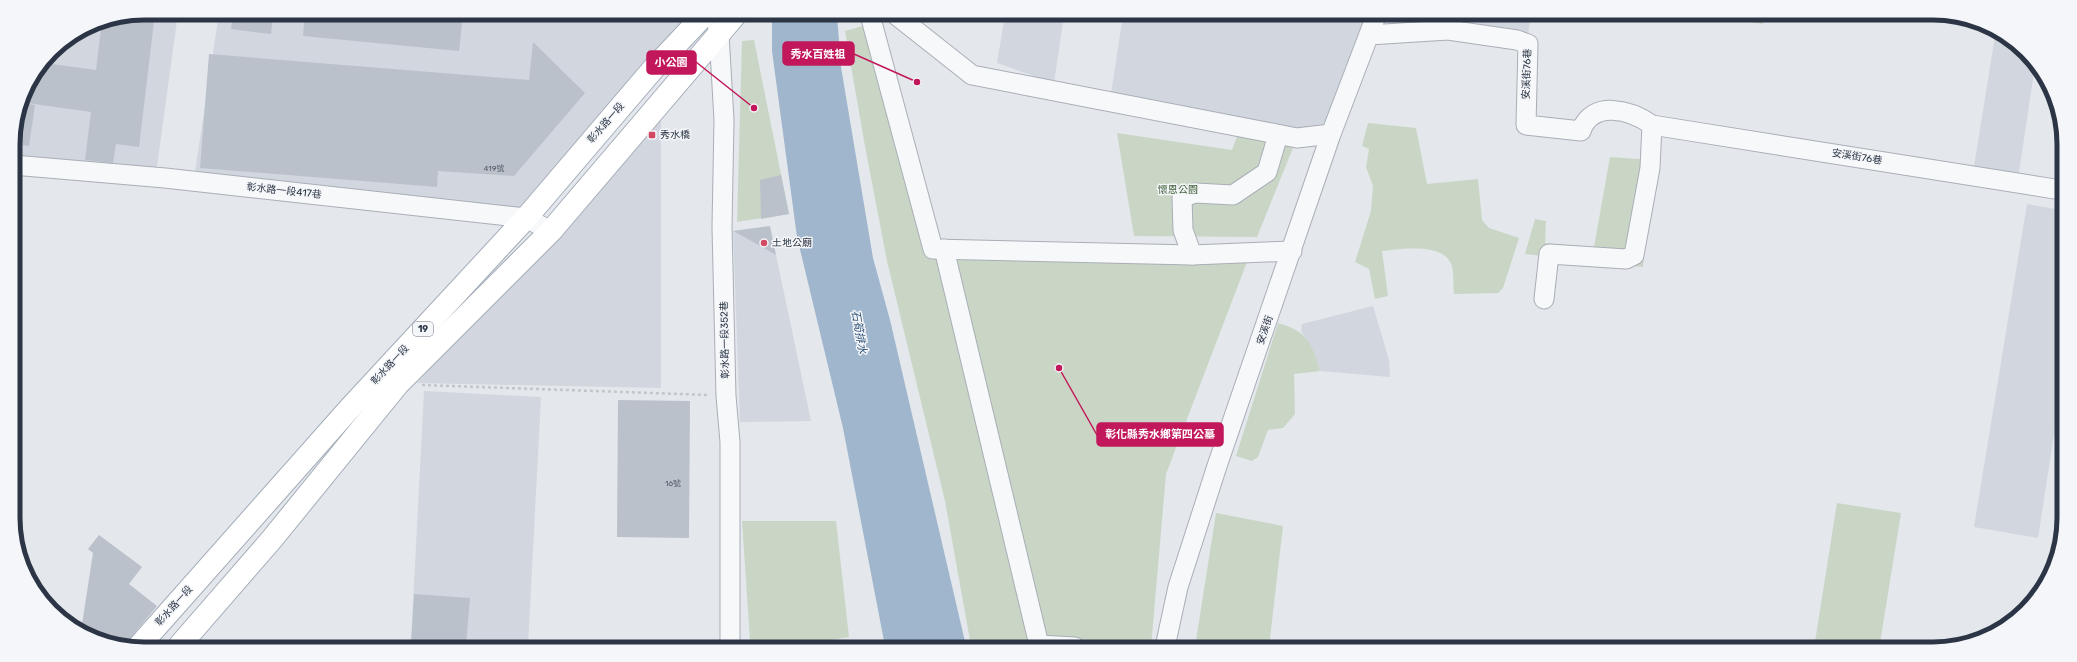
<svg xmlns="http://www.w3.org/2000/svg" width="2077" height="662" font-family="Rubik,'Noto Sans TC',sans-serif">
<rect width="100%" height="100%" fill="#e4e7ec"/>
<g fill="#d2d6de">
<polygon points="144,13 178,13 155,181 13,168 13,136 23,96 52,51 94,23"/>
<polygon points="219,13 689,14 520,216 193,185"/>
<polygon points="1005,15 1064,15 1054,83 997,63"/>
<polygon points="1123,15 1375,16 1334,138 1110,100"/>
<polygon points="1479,16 1531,16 1526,47 1476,41"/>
<polygon points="1996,30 2031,58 2035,65 2017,186 1972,179"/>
<polygon points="661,110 661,388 417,383"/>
<polygon points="2027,204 2061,210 2060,396 2038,538 1974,527"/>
<polygon points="733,231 776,255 811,421 740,422"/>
<polygon points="1373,306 1389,360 1390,377 1320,371 1314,353 1301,331 1302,324"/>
<polygon points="424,391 541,397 528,645 411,643"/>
</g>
<g fill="#cad6c5">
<polygon points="1728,17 1764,17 1763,24 1728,19"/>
<polygon points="863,26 928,255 1247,262 1166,474 1151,647 971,646 945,501 887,261 864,141 845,31"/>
<polygon points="754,40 789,214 737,222 742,41"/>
<path d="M1368 123 1416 128 1427 184 1478 179 1482 220 1489 228 1519 238 1503 288 1498 293 1454 294C1453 286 1454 275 1452 266 1445 242 1400 249 1382 251L1388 296 1375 299 1369 269 1355 262 1371 211 1373 186 1366 167 1369 149 1362 146Z"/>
<polygon points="1239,131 1295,143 1257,237 1134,236 1117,133 1232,150"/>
<polygon points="1610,157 1653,160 1643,267 1525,254 1535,219 1546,221 1545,243 1594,247"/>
<path d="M1278 323C1307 331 1312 343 1320 371L1294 374 1295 414 1283 428 1268 430 1258 457 1252 461 1236 456Z"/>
<polygon points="1837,503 1901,513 1879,649 1814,648"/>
<polygon points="1216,513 1283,526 1269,647 1195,647"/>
<polygon points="742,521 836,521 849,637 819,642 750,640"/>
</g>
<polygon fill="#9fb6cc" points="772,15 837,15 841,67 873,258 890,320 966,646 885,646 843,428 797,237 772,51"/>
<g fill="#bbc1ca">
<polygon points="144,13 155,13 139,147 116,144 113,163 85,160 91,112 27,103 30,83 44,63 96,70 102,21"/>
<polygon points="233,13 273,13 271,34 231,29"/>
<polygon points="305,13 463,14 459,51 303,36"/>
<polygon points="533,42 585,93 514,176 438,171 437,187 200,168 209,54 529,80"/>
<polygon points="21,103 35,105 29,146 13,144 13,136"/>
<polygon points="781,175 789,214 761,219 760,180"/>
<polygon points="770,226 776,255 733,231"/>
<polygon points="618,400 690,401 689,538 617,537"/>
<polygon points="99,535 142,567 129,584 157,606 131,637 128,644 110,644 81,631 93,553 88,549"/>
<polygon points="414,594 470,598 466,645 411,643"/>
</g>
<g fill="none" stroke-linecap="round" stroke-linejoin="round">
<g stroke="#a9aeb7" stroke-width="21">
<g id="minor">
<polyline points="715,14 719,34 724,120 722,227 726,396 730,442 730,646"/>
<polyline points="870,15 933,249 1192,255 1292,251"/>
<polyline points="896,15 972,75 1297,138 1331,134"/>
<path d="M1369 35 1448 30 1517 40 1528 44 1526 125 1581 131C1592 99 1631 110 1652 125L2061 190"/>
<polyline points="13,165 165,178 526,218 551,231"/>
<polyline points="944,249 1039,645 1075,647"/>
<polyline points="1192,255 1183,230 1182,198 1195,193 1233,195 1267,172 1278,135"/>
<polyline points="1544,299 1549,254 1626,259 1634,255 1650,168 1652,125"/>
<polyline points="1165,647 1178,587 1217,466 1331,134 1376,16"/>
</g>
</g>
<g stroke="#a3acb8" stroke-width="24">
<g id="major">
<polyline points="140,645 350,408 526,218 654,68 705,14"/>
<polyline points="180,645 272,539 398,384 551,231 736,14"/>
</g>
</g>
<polyline stroke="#c2c5cb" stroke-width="2.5" stroke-dasharray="3 3" stroke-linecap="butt" points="422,385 709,395"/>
<use href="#minor" stroke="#f7f8fa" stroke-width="19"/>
<use href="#major" stroke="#fff" stroke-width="22"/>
</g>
<g fill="#d14962" stroke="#f4f6f9" stroke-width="1.5">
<rect x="648" y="131" width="8" height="8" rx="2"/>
<circle cx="764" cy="243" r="4"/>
</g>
<g text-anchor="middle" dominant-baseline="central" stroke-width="3" stroke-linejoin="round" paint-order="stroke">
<g font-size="8" fill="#4f5866">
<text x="494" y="168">419號</text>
<text x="673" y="483">16號</text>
</g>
<rect fill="#f4f6f9" stroke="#676f7b" stroke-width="1" x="413" y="322" width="20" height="14" rx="3"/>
<g font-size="9" font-weight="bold" fill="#2b3545">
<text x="423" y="329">19</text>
</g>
<g font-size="10" fill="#2b3545" stroke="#f4f6f9">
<text transform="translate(1527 74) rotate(-88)">安溪街76巷</text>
<text transform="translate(606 123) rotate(-49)">彰水路一段</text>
<text transform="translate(1857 157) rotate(9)">安溪街76巷</text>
<text transform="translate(284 191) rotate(6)">彰水路一段417巷</text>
<text transform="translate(1265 330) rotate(-71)">安溪街</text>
<text transform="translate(725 340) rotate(-91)">彰水路一段352巷</text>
<text transform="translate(390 365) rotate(-47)">彰水路一段</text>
<text transform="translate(174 606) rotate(-48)">彰水路一段</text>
</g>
<g font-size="10" fill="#2b3545" stroke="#f4f6f9" text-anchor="start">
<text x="660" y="135">秀水橋</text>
<text x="772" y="243">土地公廟</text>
</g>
<g font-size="10" fill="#416138" stroke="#f4f6f9">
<text x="1178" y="190">懷恩公園</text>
</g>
<g font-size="11" font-style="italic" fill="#34567a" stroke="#f4f6f9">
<text transform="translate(859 332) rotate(80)">石筍排水</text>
</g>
</g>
<path d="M0 0H2077V662H0ZM144 20H1933A124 124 0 0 1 2057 144V518A124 124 0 0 1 1933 642H144A124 124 0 0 1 20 518V144A124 124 0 0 1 144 20Z" fill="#f4f6f9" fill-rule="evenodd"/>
<path fill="none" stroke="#2b3545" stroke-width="5" d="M144 20H1933A124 124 0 0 1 2057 144V518A124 124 0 0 1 1933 642H144A124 124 0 0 1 20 518V144A124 124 0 0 1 144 20Z"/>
<path fill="none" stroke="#c2185b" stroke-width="1.5" d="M917 82L854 54M754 108L696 62M1059 368L1097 435"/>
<g fill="#c2185b" stroke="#f4f6f9" stroke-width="1.5">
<circle cx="917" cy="82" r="4"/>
<circle cx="754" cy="108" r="4"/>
<circle cx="1059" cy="368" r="4"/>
</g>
<g fill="#c2185b" stroke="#c2185b" stroke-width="1.5">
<rect x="783" y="42" width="71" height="23" rx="4"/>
<rect x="647" y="51" width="49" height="23" rx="4"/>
<rect x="1097" y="423" width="126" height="23" rx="4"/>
</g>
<g font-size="11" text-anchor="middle" font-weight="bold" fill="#fff">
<text x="818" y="58">秀水百姓祖</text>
<text x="671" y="66">小公園</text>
<text x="1160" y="438">彰化縣秀水鄉第四公墓</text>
</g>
</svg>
